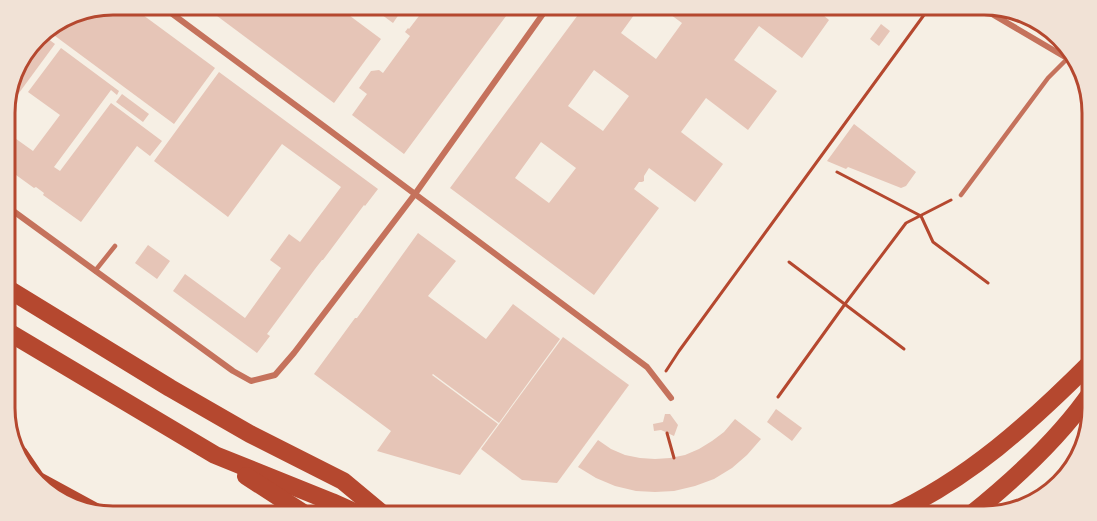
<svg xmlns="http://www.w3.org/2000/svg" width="1097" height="521" font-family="'DM Sans',sans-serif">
<rect width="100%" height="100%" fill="#f6efe4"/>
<g fill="#e6c5b7" fill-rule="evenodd">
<polygon points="113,4 128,4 215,68 174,124 47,30"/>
<polygon points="201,4 334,4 381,39 334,103"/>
<polygon points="367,4 406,4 393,23"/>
<polygon points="421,4 499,4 509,12 404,154 352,115 367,94 359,88 371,71 379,70 383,73 410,36 405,32 408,28 409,29 422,12"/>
<path d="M586 4H642L621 33 656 59 682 23 656 4H810L829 20 802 58 759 26 734 60 777 91 748 130 706 98 681 132 723 164 695 202 649 168 644 176V181L642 182H639L634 189 659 208 594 295 450 188ZM594 70 629 96 603 131 568 106ZM541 142 576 168 549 203 515 178Z"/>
<polygon points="881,24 890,31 879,46 870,39"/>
<polygon points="40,33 55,44 5,112 5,106 16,65"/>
<polygon points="61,48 119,91 117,95 111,90 54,167 60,171 111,103 162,141 150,156 137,146 81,222 43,195 44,193 36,187 34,188 5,167 5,131 33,151 60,115 28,92"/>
<polygon points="219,72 378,189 365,206 364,205 323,260 322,260 315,269 267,334 270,336 257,353 173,291 185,274 245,318 281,268 270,260 289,234 300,242 341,187 282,144 228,217 154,161"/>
<polygon points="122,94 149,114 143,122 116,102"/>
<polygon points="854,124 916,172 906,186 901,188 848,167 846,169 827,161"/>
<polygon points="418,233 456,261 428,296 486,339 513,304 560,339 499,423 433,374 432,375 498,424 460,475 377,451 391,431 314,374 355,318 357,318"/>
<polygon points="148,245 170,261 157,279 135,263"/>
<polygon points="563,337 629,385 557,483 522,480 481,449"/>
<polygon points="776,409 802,428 792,441 767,422"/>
<polygon points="665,414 670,414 678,425 674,436 661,430 654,431 653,424 663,422"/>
<polygon points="735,419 761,439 747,455 732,468 714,479 695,486 674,491 655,492 636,491 615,486 596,478 578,467 598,440 611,449 625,455 640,458 655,459 670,458 685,455 699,449 712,441 724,432"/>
</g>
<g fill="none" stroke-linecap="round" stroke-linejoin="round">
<g stroke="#b5482f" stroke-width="3">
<polyline points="837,172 921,216 933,242 988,283"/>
<polyline points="789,262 904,349"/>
<polyline points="666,371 679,351 932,4"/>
<polyline points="778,397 845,304 906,223 951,200"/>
<polyline points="667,433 674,458"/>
</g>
<g stroke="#c5725c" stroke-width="4.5">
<polyline points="961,195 1048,78 1068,58"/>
<polyline points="95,271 115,246"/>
</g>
<g stroke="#c5725c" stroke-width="6">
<polyline points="159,4 325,127 647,367 671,398"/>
<polyline points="975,4 1077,64"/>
<polyline points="5,205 233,371 251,381 275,375 294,353 415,194 550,4"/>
</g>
<g stroke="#b5482f" stroke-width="18">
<polyline points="5,287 170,388 250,434 343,481 385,516"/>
<polyline points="5,330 215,455 332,502 363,516"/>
<polyline points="19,454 38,482"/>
<polyline points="29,476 97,513"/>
<polyline points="246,476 308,516"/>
<path d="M888 516C968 480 1031 422 1092 361"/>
<path d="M969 516C1014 480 1059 439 1092 391"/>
</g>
</g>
<path d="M0 0H1097V521H0ZM113 15H984A98 98 0 0 1 1082 113V408A98 98 0 0 1 984 506H113A98 98 0 0 1 15 408V113A98 98 0 0 1 113 15Z" fill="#f1e2d6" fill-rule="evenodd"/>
<path fill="none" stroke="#b5482f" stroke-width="3" d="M113 15H984A98 98 0 0 1 1082 113V408A98 98 0 0 1 984 506H113A98 98 0 0 1 15 408V113A98 98 0 0 1 113 15Z"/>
</svg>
